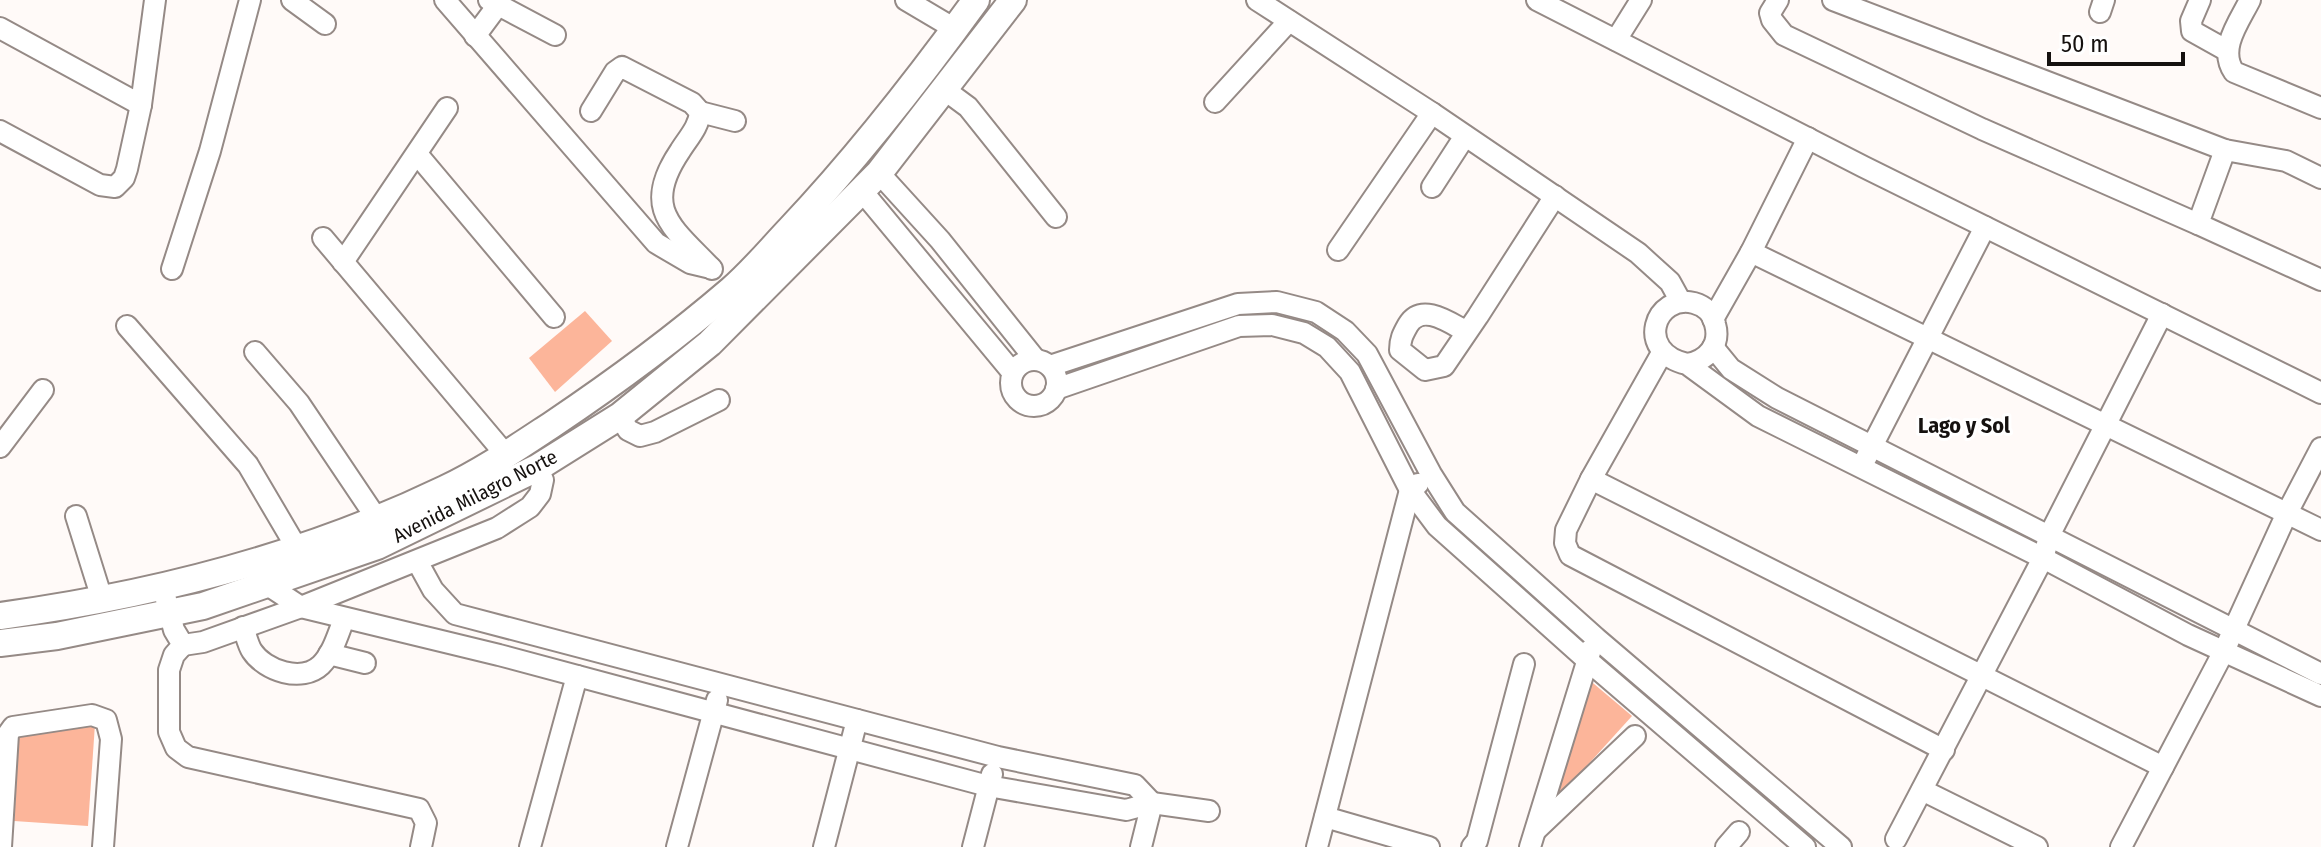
<svg xmlns="http://www.w3.org/2000/svg" width="2321" height="847" font-family="'Fira Sans Condensed',sans-serif">
<rect width="100%" height="100%" fill="#fffaf8"/>
<g fill="#fcb59a">
<polygon points="585,311 612,341 555,392 529,358"/>
<polygon points="1587,678 1632,716 1555,801"/>
<polygon points="95,724 88,826 14,821 19,735"/>
</g>
<g fill="none" stroke-linecap="round" stroke-linejoin="round">
<g stroke="#958a86" stroke-width="24">
<g id="minor">
<polyline points="292,0 325,24"/>
<polyline points="445,0 656,243 690,263 711,268"/>
<polyline points="489,0 555,35"/>
<polyline points="906,0 955,29"/>
<polyline points="1257,0 1432,113 1638,253 1670,282 1681,302"/>
<polyline points="1537,0 1864,167 2321,393"/>
<polyline points="1778,0 1770,13 1772,20 1784,35 1982,129 2198,224"/>
<polyline points="1833,0 2225,150 2286,161 2321,178"/>
<polyline points="2200,0 2191,21 2192,31 2226,50"/>
<path d="M2250 0C2239 22 2218 49 2234 72L2321 108"/>
<polyline points="2100,12 2104,0"/>
<polyline points="0,28 141,105"/>
<polyline points="475,36 498,5"/>
<polyline points="1616,40 1641,0"/>
<polyline points="945,90 968,107 1056,217"/>
<polyline points="1215,102 1289,21"/>
<path d="M591 111 615 72 622 67 692 103 700 112C699 127 688 138 680 151 641 209 672 227 712 269"/>
<polyline points="700,112 735,121"/>
<polyline points="0,131 100,185 115,187 124,178 127,169 141,105 155,0"/>
<polyline points="2225,150 2198,224 2321,280"/>
<polyline points="417,154 554,317"/>
<polyline points="879,173 940,240 1035,359"/>
<polyline points="1432,187 1465,136"/>
<polyline points="862,191 1013,373"/>
<polyline points="323,238 506,455"/>
<polyline points="1338,250 1432,113"/>
<polyline points="1751,252 2321,530"/>
<polyline points="343,262 447,108"/>
<polyline points="172,269 210,151 250,0"/>
<polyline points="1713,319 1751,252 1808,138"/>
<polyline points="127,326 248,465 298,550"/>
<path d="M1467 332C1450 323 1422 302 1408 325 1403 334 1400 339 1400 350L1425 370 1444 366 1478 316 1555 196"/>
<polyline points="1713,347 1731,369 1777,398 2321,674"/>
<polyline points="255,352 299,403 377,519"/>
<polyline points="1662,353 1591,479 1566,530 1565,543 1570,555 1944,750"/>
<circle cx="1034" cy="383" r="23"/>
<path d="M1687 364C1707 361 1721 345 1715 324 1713 314 1705 306 1694 303 1655 293 1634 352 1687 364L1758 416 2043 558 2188 635 2321 696"/>
<polyline points="1050,366 1238,304 1277,302 1316,312 1345,331 1367,354 1431,474 1455,512 1596,638 1841,847"/>
<polyline points="1056,389 1239,326 1272,325 1304,333 1327,347 1350,372 1410,490 1437,526 1586,659 1805,847"/>
<polyline points="620,416 628,430 640,436 655,432 719,400"/>
<polyline points="0,447 43,390"/>
<polyline points="1866,458 1985,227"/>
<polyline points="1591,479 2163,767"/>
<polyline points="76,516 102,599"/>
<polyline points="417,561 433,590 455,614 998,757 1135,785 1152,803"/>
<polyline points="266,584 301,607 499,655 988,786 1126,810 1152,803 1209,811"/>
<polyline points="163,588 174,630 183,645 174,655 169,670 169,732 176,748 188,757 419,809 426,823 421,847"/>
<path d="M243 627C246 635 248 645 252 651 265 671 302 683 321 665 333 653 338 634 344 619"/>
<polyline points="183,645 203,642 301,607 497,528 530,507 540,494 543,480 537,468"/>
<polyline points="329,654 365,663"/>
<polyline points="1922,790 2037,847"/>
<polyline points="1325,817 1429,847"/>
<polyline points="1537,829 1635,736"/>
<polyline points="1896,839 2043,558 2050,534 2162,314"/>
<polyline points="1,847 8,734 13,727 92,715 106,720 111,739 103,847"/>
<polyline points="530,847 577,676"/>
<polyline points="677,847 717,700"/>
<polyline points="824,847 857,720"/>
<polyline points="973,847 992,774"/>
<polyline points="1141,847 1152,803"/>
<polyline points="1317,847 1410,490 1418,484"/>
<polyline points="1472,847 1477,841 1524,664"/>
<polyline points="1530,847 1591,649"/>
<polyline points="1726,847 1739,832"/>
<polyline points="2121,847 2224,651 2287,513 2321,448"/>
</g>
</g>
<g stroke="#958a86" stroke-width="30">
<g id="major">
<path d="M0 616C154 595 304 557 445 489 483 471 518 447 553 424 614 383 675 338 731 290 752 272 771 249 790 229 858 157 918 80 976 0"/>
<polyline points="0,643 57,636 203,606 377,546 537,468 620,416 710,343 879,173 1013,0"/>
</g>
</g>
<use href="#minor" stroke="#fff" stroke-width="20"/>
<use href="#major" stroke="#fff" stroke-width="26"/>
</g>
<g text-anchor="middle" dominant-baseline="central" stroke-width="6" stroke-linejoin="round" paint-order="stroke">
<g font-size="20" fill="#15110f" stroke="#fff">
<text transform="translate(475 496) rotate(-27)">Avenida Milagro Norte</text>
</g>
<g font-size="22" font-weight="bold" fill="#15110f" stroke="#fff">
<text x="1964" y="425">Lago y Sol</text>
</g>
</g>
<path d="M2049 52v12h134v-12" fill="none" stroke="#15110f" stroke-width="4"/>
<text x="2061" y="52" font-size="24" fill="#15110f" stroke="#ffffff" stroke-width="6" paint-order="stroke">50 m</text>
</svg>
